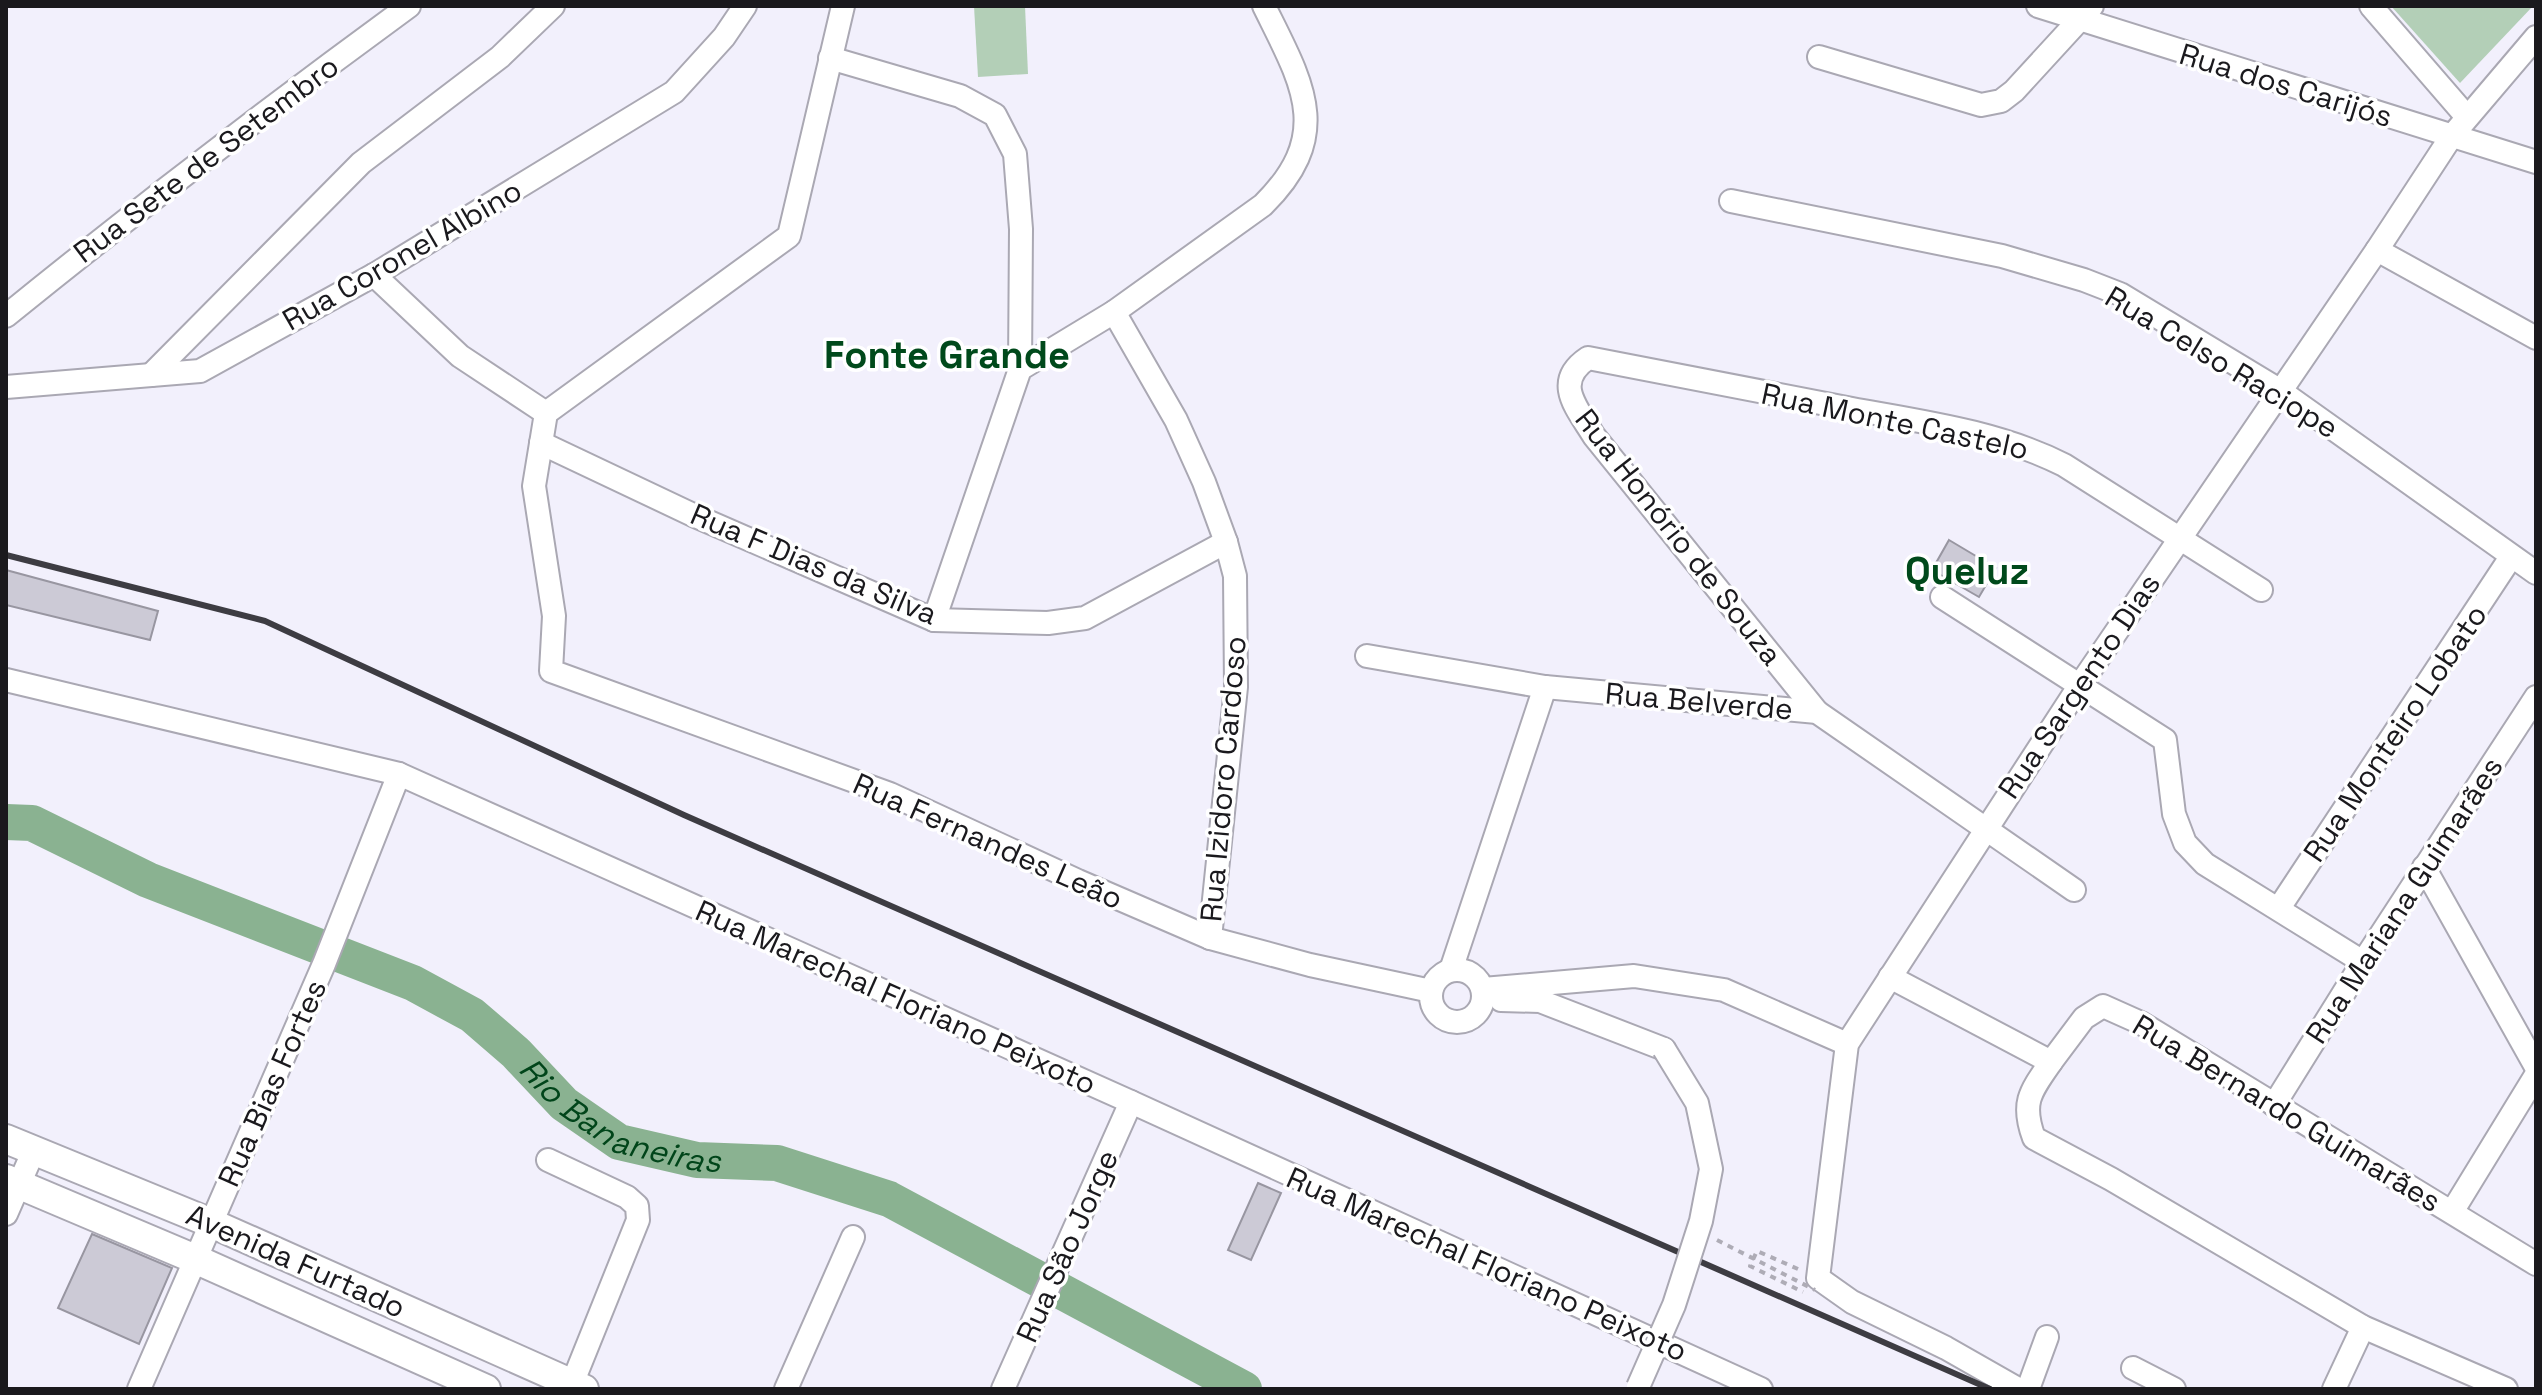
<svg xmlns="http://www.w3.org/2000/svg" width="2542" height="1395" font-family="'Space Grotesk',sans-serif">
<rect width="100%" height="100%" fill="#f2f0fc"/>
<g fill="#b3cfb7">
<polygon points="974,6 1025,6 1028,74 978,77"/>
<polygon points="2391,6 2533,6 2460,83"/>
</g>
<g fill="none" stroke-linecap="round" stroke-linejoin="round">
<path stroke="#8ab291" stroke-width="36" id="s1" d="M6 822 32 823 148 880 413 983 472 1015 516 1053 564 1104 619 1142 697 1160 777 1163 889 1199 1244 1389"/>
</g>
<g fill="#cccad6" stroke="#9896a1" stroke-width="2">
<polygon points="1949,540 1996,568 1979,597 1932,570"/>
<polygon points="6,570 158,611 150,640 6,605"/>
<polygon points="1258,1183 1281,1193 1251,1260 1228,1250"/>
<polygon points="92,1234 172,1268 139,1344 58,1308"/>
</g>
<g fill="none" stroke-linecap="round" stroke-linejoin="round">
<g stroke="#aaa8b3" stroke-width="26">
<g id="minor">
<polyline points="843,6 789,236 546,413 534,486 554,616 551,671 890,794 1078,881 1210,938 1310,965 1431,991"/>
<polyline points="2038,6 2536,162"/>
<polyline points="2371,6 2467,117"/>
<polyline points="1819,57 1981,105 2001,101 2014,91 2092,6"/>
<polyline points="830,58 960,96 995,115 1015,154 1021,229 1020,369"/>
<polyline points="1731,201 2002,256 2084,280 2120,294 2279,390 2536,573"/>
<polyline points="2377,250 2536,338"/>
<polyline points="374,275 460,356 546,413"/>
<polyline points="1114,312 1176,420 1204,482 1226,542 1235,576 1236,687 1210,938"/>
<path d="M6 316C138 209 272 106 409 6"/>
<polyline points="151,375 361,163 500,57 553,6"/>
<polyline points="6,387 200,371 374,275 674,92 724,37 745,6"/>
<polyline points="541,443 693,515 934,620 1048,623 1085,618 1226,542"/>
<polyline points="1942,597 2165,740 2174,814 2185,843 2205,864 2363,962"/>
<path d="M934 620 1020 369 1114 312 1263 205C1335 134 1302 83 1264 6"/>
<polyline points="1367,656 1545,687 1817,712 2074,890"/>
<polyline points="6,680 399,774 1131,1102 1761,1389"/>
<path d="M1817 712 1594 436C1577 408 1552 382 1588 358 1676 375 1764 392 1852 409 1924 422 1999 432 2064 465L2261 590"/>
<polyline points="2424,867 2536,1067"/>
<polyline points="2279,908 2511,557"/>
<circle cx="1457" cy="996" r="26"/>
<polyline points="1451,970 1545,687"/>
<path d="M1890 977 2051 1062C2030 1092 2021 1103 2034 1138L2111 1179 2363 1327 2506 1389"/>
<polyline points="1483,989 1634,976 1724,990 1847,1044"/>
<polyline points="1501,1000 1540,1001 1664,1049"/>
<polyline points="2051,1062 2084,1018 2103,1006 2141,1023 2536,1264"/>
<polyline points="2274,1105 2363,962 2536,697"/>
<polyline points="548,1160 627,1197 637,1206 638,1220 570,1389"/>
<polyline points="2452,1212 2536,1075"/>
<polyline points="6,1214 34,1150"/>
<polyline points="2133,1368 2174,1389"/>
<polyline points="139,1389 324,964 399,774"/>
<polyline points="786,1389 853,1237"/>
<polyline points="1003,1389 1131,1102"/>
<polyline points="2018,1389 1946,1348 1852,1302 1818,1278 1847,1044 2080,685 2377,250 2451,137 2536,37"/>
<polyline points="2028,1389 2047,1337"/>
<polyline points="2334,1389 2363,1327"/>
</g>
</g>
<g stroke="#aaa8b3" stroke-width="32">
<g id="tertiary">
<polyline points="6,1139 211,1223 584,1389"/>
<polyline points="6,1179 195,1259 486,1389"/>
</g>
</g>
<polyline stroke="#aeacb6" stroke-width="4" stroke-dasharray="6 6" stroke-linecap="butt" points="1798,1269 1757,1251 1750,1266 1803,1292"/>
<use href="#minor" stroke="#fff" stroke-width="22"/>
<use href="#tertiary" stroke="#fff" stroke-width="28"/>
<polyline stroke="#3d3c42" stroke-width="6" points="6,555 265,621 684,815 1990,1389"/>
<g stroke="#aaa8b3" stroke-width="26" stroke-linecap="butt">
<polyline id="minor-bridge" points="1638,1387 1674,1305 1701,1221 1711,1169 1697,1103 1664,1049"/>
</g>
<polyline stroke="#aeacb6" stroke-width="4" stroke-dasharray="6 6" stroke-linecap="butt" points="1717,1240 1815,1290"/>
<use href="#minor-bridge" stroke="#fff" stroke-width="22"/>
</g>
<g text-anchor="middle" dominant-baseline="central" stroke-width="7" stroke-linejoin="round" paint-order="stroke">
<g font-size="30" fill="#1a191d" stroke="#fff">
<text transform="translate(2286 85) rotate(17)">Rua dos Carijós</text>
<text transform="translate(206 159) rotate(-37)">Rua Sete de Setembro</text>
<text transform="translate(402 255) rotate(-30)">Rua Coronel Albino</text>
<text transform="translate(2222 362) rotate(31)">Rua Celso Raciope</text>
<text transform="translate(1895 421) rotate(12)">Rua Monte Castelo</text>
<text transform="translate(1679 537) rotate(52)">Rua Honório de Souza</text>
<text transform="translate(814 564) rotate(23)">Rua F Dias da Silva</text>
<text transform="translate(2079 686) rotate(-56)">Rua Sargento Dias</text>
<text transform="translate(1699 701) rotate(5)">Rua Belverde</text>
<text transform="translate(2395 733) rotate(-56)">Rua Monteiro Lobato</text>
<text transform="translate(1223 779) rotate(-85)">Rua Izidoro Cardoso</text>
<text transform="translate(988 841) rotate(24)">Rua Fernandes Leão</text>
<text transform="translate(2404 900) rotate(-57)">Rua Mariana Guimarães</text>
<text transform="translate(896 997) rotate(24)">Rua Marechal Floriano Peixoto</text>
<text transform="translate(272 1083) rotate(-66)">Rua Bias Fortes</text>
<text transform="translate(2287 1113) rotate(31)">Rua Bernardo Guimarães</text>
<text transform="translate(1067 1246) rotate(-66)">Rua São Jorge</text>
<text transform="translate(296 1261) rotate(24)">Avenida Furtado</text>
<text transform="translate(1487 1264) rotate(24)">Rua Marechal Floriano Peixoto</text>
</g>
<g font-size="32" font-style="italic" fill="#01451a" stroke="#fff">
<text stroke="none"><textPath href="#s1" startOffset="692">Rio Bananeiras</textPath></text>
</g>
<g font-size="38" font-weight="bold" fill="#00491b" stroke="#fff">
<text x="947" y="355">Fonte Grande</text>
<text x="1967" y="571">Queluz</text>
</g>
</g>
<rect width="2542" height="1395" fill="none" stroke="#1a191d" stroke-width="16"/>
</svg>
